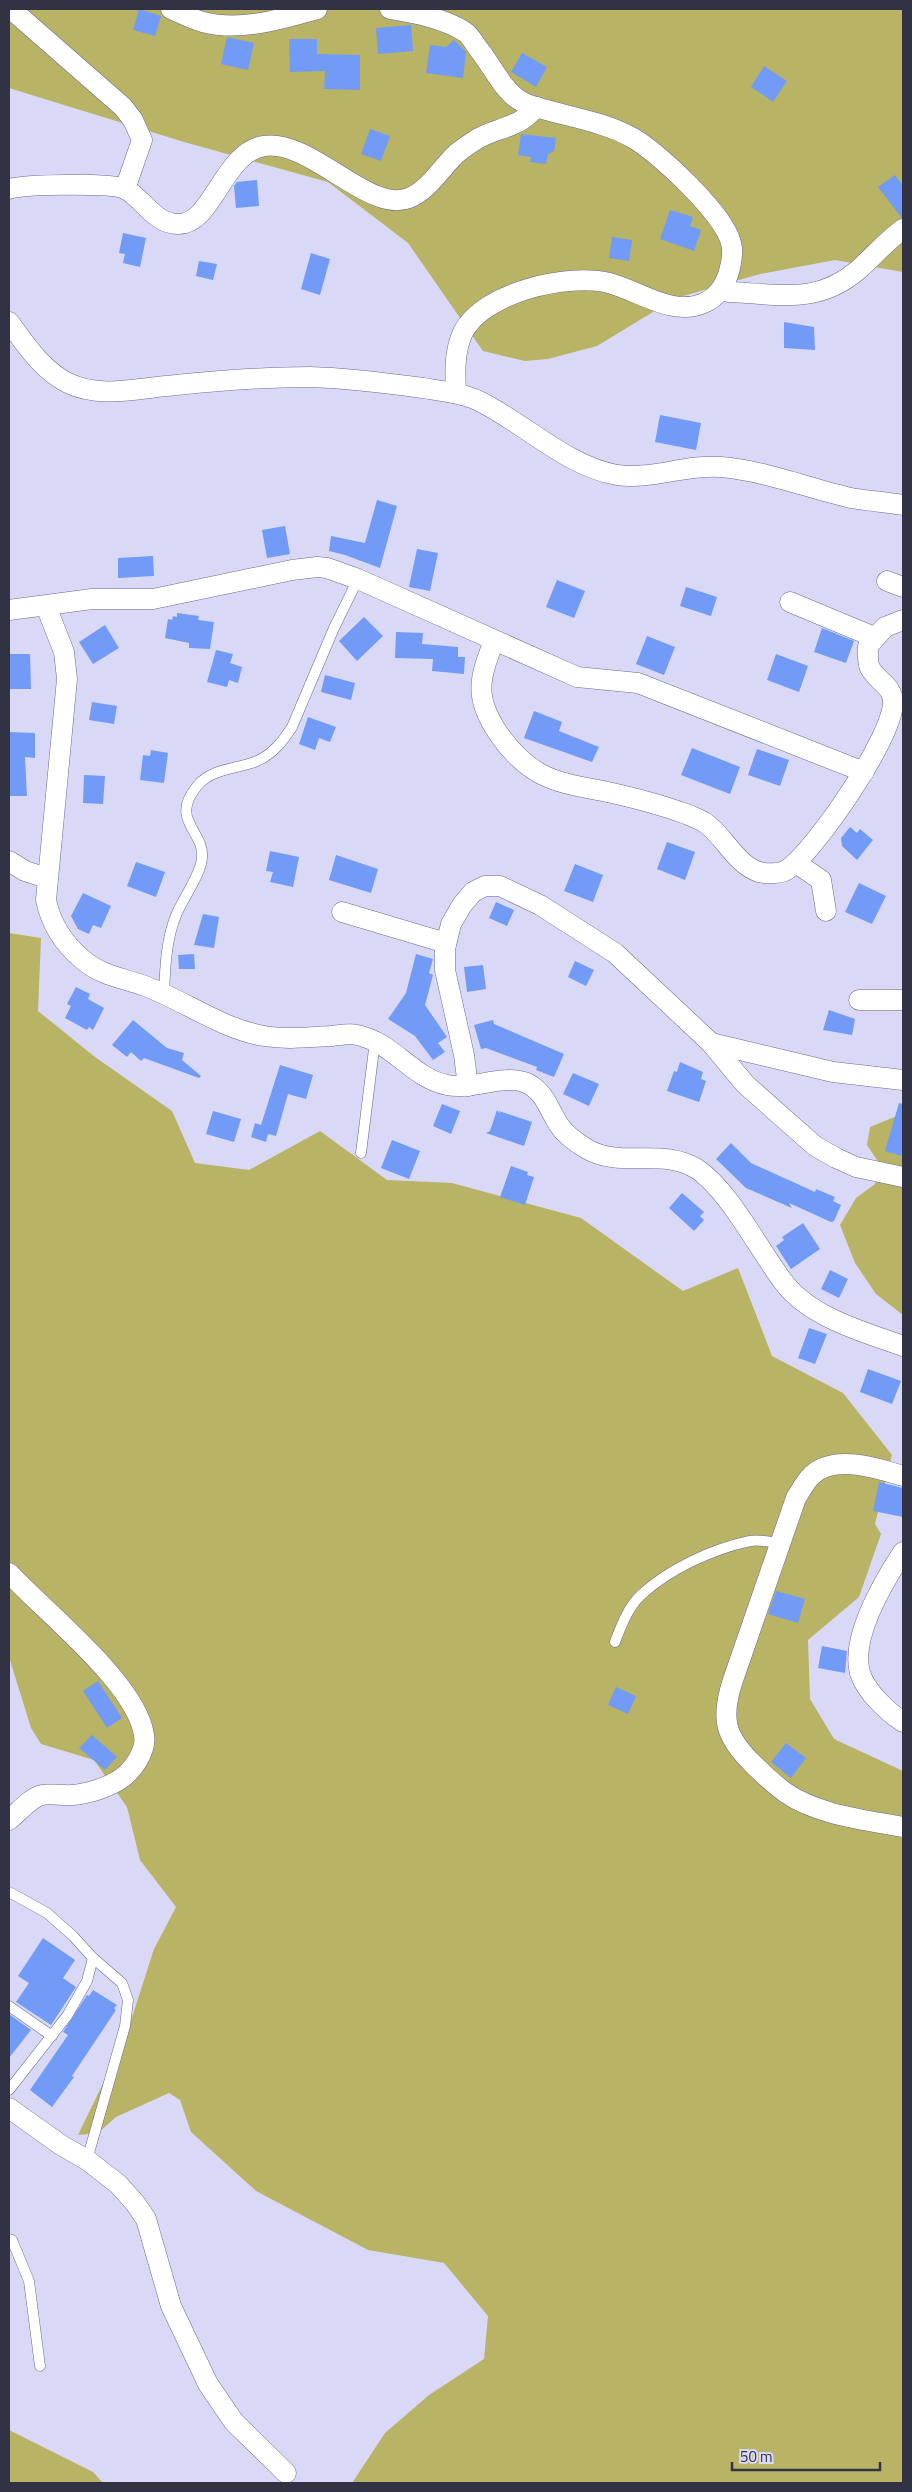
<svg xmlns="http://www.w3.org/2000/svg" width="912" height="2492" font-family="'Titillium Web',sans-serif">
<rect width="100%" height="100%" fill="#d9d9f7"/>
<g fill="#b9b365">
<polygon points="9,9 903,9 903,272 835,260 760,274 676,298 597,346 548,359 525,361 483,351 408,243 328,182 184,142 9,88"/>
<polygon points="9,933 41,938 38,1011 95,1057 172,1111 195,1163 249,1170 320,1131 387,1180 452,1183 581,1218 683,1291 738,1268 772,1356 843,1393 892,1455 875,1524 881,1534 859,1597 808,1640 810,1699 834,1739 903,1771 903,2483 352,2483 385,2433 429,2395 484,2359 488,2316 444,2263 368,2250 256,2191 191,2132 180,2100 169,2093 116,2117 98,2133 78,2135 126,2036 154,1949 176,1907 140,1860 127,1807 94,1760 41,1744 31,1728 9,1657"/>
<polygon points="899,1115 903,1115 903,1315 876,1294 855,1263 840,1225 856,1198 875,1184 881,1166 867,1145 870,1127"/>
<polygon points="9,2430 93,2472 103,2483 9,2483"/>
</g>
<g fill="#719bf6">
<polygon points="139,9 161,16 155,36 133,30"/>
<polygon points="411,25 413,51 378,54 376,28"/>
<polygon points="227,37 254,43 248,70 221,64"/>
<polygon points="289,39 317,39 317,54 360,55 360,90 324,89 325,71 290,72"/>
<polygon points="454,40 466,52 463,78 426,73 430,45 446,47"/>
<polygon points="522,53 547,67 536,87 511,72"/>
<polygon points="764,66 787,81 773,102 751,87"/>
<polygon points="370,129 390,136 381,161 361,154"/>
<polygon points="521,134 556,138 554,151 548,154 546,164 530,162 531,157 518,155"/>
<polygon points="895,175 903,186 903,217 901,217 878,187"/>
<polygon points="257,180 259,206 236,208 234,186 237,182"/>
<polygon points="670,210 693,217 690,226 701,230 694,251 660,239"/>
<polygon points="123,233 146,238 140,267 123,263 125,254 119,253"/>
<polygon points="612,237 632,240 629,261 609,258"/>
<polygon points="311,253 330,259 320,295 301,289"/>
<polygon points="199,261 217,264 213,280 196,276"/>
<polygon points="784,322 814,327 815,350 784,348"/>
<polygon points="660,415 701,423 696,450 655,442"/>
<polygon points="377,500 397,506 380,568 345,555 329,551 331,536 365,543"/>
<polygon points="285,526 290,554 267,558 262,530"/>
<polygon points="417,549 438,553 430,591 409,587"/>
<polygon points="153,556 154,576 118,578 118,558"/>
<polygon points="557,580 585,591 574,618 546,607"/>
<polygon points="686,587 717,597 711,616 680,606"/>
<polygon points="177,613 199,616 198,620 214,622 210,649 189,648 189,643 165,638 168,619 172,620 173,616 177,617"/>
<polygon points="364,617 383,636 357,661 339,641"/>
<polygon points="105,625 119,648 93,664 79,642"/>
<polygon points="822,628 854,641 846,663 814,652"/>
<polygon points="396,632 423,633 422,644 458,647 458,657 465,657 464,674 432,671 433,659 395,658"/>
<polygon points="647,636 675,647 664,675 636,664"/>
<polygon points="216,650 233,654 230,663 242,667 238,683 229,680 227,687 207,682"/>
<polygon points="9,654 30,654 31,689 9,689"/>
<polygon points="776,654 808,666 799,692 767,680"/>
<polygon points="325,675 355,683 351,700 321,692"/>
<polygon points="92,702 117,706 114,724 89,720"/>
<polygon points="534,711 562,722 559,731 599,747 592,762 524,738"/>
<polygon points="308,717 336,727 330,742 319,738 315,750 299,744"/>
<polygon points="9,732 35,733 35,758 25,757 27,796 9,796"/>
<polygon points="692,748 740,767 730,794 681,775"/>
<polygon points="757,749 789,760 780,786 748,775"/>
<polygon points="151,750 168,753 164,783 140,780 143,755 150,756"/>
<polygon points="84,775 105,776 103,804 83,803"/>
<polygon points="850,827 857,833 860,829 873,840 857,860 842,846 841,838"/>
<polygon points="667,842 695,852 685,880 657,869"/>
<polygon points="270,851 299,857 293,887 270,882 273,872 266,871"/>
<polygon points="336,855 378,869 371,893 329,880"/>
<polygon points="136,862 165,872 156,897 127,886"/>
<polygon points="575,864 603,875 593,902 564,891"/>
<polygon points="859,883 886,896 872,924 845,912"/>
<polygon points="83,893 111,906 101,928 93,925 89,934 78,929 71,916"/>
<polygon points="496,902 514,910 507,926 489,918"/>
<polygon points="203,914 219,917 214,948 194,945"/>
<polygon points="194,954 195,969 179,969 178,955"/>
<polygon points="416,954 433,959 429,973 433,975 425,1005 447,1037 438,1043 445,1052 433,1060 415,1036 388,1019 406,993"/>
<polygon points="575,961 594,970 586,986 568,977"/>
<polygon points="483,965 486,989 467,992 464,967"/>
<polygon points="76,987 90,994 88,999 104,1008 93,1030 89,1027 87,1030 65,1018 71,1006 67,1004"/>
<polygon points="829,1010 855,1019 852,1035 823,1030"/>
<polygon points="133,1020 167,1048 184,1053 182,1060 201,1076 199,1078 144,1058 141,1061 131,1052 127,1057 112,1045"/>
<polygon points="493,1020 494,1024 564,1054 554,1077 536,1070 537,1067 486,1048 481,1049 474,1025"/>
<polygon points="680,1062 703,1072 701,1079 706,1081 699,1102 667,1091 674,1071 677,1072"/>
<polygon points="280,1065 313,1075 306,1099 288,1094 276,1136 268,1134 266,1142 251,1137 255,1123 261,1125"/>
<polygon points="573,1073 599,1084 589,1106 563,1094"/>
<polygon points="899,1103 903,1104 903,1147 901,1156 885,1151"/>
<polygon points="442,1104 460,1111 451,1134 433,1126"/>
<polygon points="497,1110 500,1114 499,1111 532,1122 524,1146 486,1133 490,1131"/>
<polygon points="213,1111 241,1119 234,1142 206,1134"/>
<polygon points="392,1140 420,1151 409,1179 381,1168"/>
<polygon points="731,1143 751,1163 815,1192 816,1189 835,1197 833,1201 841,1205 834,1221 831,1222 789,1203 792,1208 746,1188 716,1159"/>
<polygon points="511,1166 528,1172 527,1175 534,1177 525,1205 500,1197"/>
<polygon points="682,1193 704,1212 700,1216 704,1220 694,1231 669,1208"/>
<polygon points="803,1223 820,1249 791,1269 776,1246 784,1240 782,1237"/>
<polygon points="830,1270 848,1279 839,1298 821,1289"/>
<polygon points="809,1328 827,1334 815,1364 798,1358"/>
<polygon points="868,1369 901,1381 892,1404 860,1392"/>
<polygon points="879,1482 903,1488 903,1517 873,1511"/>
<polygon points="776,1591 805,1599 798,1623 768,1614"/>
<polygon points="822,1646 847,1651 845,1673 818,1668"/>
<polygon points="98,1681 122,1718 107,1728 83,1691"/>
<polygon points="616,1687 636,1696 628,1714 608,1705"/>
<polygon points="92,1735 117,1757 105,1770 79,1748"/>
<polygon points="786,1743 806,1758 791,1778 771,1762"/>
<polygon points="43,1938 75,1960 63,1978 76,1987 51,2025 16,2002 29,1983 18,1976"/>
<polygon points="93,1990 117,2005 114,2008 116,2010 72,2076 74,2077 52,2107 30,2090 68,2035 63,2032 87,1995 89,1996"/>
<polygon points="9,2014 31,2030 9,2058"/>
</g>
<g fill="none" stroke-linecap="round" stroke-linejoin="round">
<g stroke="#6a6a96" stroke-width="11">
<g id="lane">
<path d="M164 995C165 968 166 938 177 913 184 897 201 874 202 858 205 831 168 820 198 785 212 768 238 769 257 761 273 754 283 741 292 727L334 628 358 579"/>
<polyline points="361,1153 375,1041"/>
<path d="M615 1642C621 1626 628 1607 641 1595 669 1569 712 1549 750 1541 760 1539 770 1542 780 1544"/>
<polyline points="9,1892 47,1913 73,1936 93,1958 122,1983 128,2000 125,2026 87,2160"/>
<polyline points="9,2006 52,2036"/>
<polyline points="9,2090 67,2016 87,1981 93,1958"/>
<polyline points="9,2239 12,2240 29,2281 40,2366"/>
</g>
</g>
<g stroke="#6a6a96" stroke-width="21">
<g id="street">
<polyline points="11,9 123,107 133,120 142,140 125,189"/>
<path d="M171 9C181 13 192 19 203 22 241 32 281 19 317 9"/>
<path d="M390 9C414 13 444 18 465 32 471 36 475 45 480 51 492 66 503 90 519 100 528 106 540 108 550 111 577 118 608 124 633 138 659 153 724 214 731 243 734 253 731 265 728 275 723 288 717 297 704 303 672 317 640 291 609 283 568 273 484 292 463 332 454 352 455 373 456 393"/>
<path d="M9 189C25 184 112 183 125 189 142 197 154 224 178 224 213 225 223 152 264 146 311 139 369 214 409 198 429 190 441 168 456 154 462 149 468 145 474 141 487 132 502 130 516 123 524 120 530 113 537 107"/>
<path d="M722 289 729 292C779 294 817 305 858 270 873 257 886 241 903 229"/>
<path d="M9 322C26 345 42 370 68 383 99 398 134 389 167 386 214 381 262 377 310 377 348 378 386 383 423 388 442 391 462 393 479 401 524 423 568 467 617 475 653 480 686 464 721 467 766 471 808 488 851 498 868 501 886 502 903 505"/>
<polyline points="887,581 903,587"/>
<polyline points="790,602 874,637"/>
<path d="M46 606 64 652 67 679 46 900C51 925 64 944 83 960 102 976 123 978 145 986 185 1001 222 1029 264 1036 287 1040 309 1037 332 1036 340 1035 350 1033 357 1035 393 1042 412 1078 447 1085 472 1090 500 1075 524 1082 544 1089 549 1110 559 1125 565 1135 577 1143 587 1149 622 1169 662 1147 697 1169 730 1191 760 1252 785 1284 812 1318 864 1332 903 1346"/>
<polyline points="9,610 92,599 153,599 292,570 317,567 327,568 358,579 577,677 638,683 864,772"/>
<path d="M494 641C479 679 474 697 498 733 509 749 524 765 541 774 560 784 582 787 603 791 631 797 659 804 686 814 692 816 698 819 704 822 724 835 735 864 759 872 767 874 782 874 788 869 817 848 893 737 893 702 893 686 877 681 870 668 867 662 868 653 868 646L885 627 903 620"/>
<polyline points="9,861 25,871 47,878"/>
<polyline points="796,863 821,880 826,911"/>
<polyline points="342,912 446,943"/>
<polyline points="859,1000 903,1000"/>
<polyline points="711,1043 833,1072 903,1080"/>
<polyline points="468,1086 464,1055 445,970 445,949 451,924 462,905 473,892 485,886 500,886 540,905 615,953 711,1043 745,1084 815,1146 836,1158 856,1167 903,1177"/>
<path d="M903 1476C877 1468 835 1454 812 1475 805 1482 801 1490 796 1498L733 1680C720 1719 725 1737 754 1765 764 1775 775 1785 786 1793 818 1815 866 1820 903 1827"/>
<path d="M903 1552C884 1581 850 1637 860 1673 866 1692 888 1712 903 1722"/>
<path d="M9 1573C45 1612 137 1684 144 1735 147 1751 132 1772 119 1780 106 1788 87 1794 72 1795 63 1796 52 1793 42 1795 31 1797 18 1813 9 1820"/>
<polyline points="9,2108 61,2145 87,2160 118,2184 135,2203 146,2219 171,2306 208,2384 234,2422 286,2473"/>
</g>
</g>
<use href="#lane" stroke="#fff" stroke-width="10"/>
<use href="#street" stroke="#fff" stroke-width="20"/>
</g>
<rect width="912" height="2492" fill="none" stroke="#323245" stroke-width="20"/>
<path d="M732 2462v8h148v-8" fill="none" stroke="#323245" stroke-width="2.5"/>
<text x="740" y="2462" font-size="15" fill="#323245" stroke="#d9d9f7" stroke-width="4" paint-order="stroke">50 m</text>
</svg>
